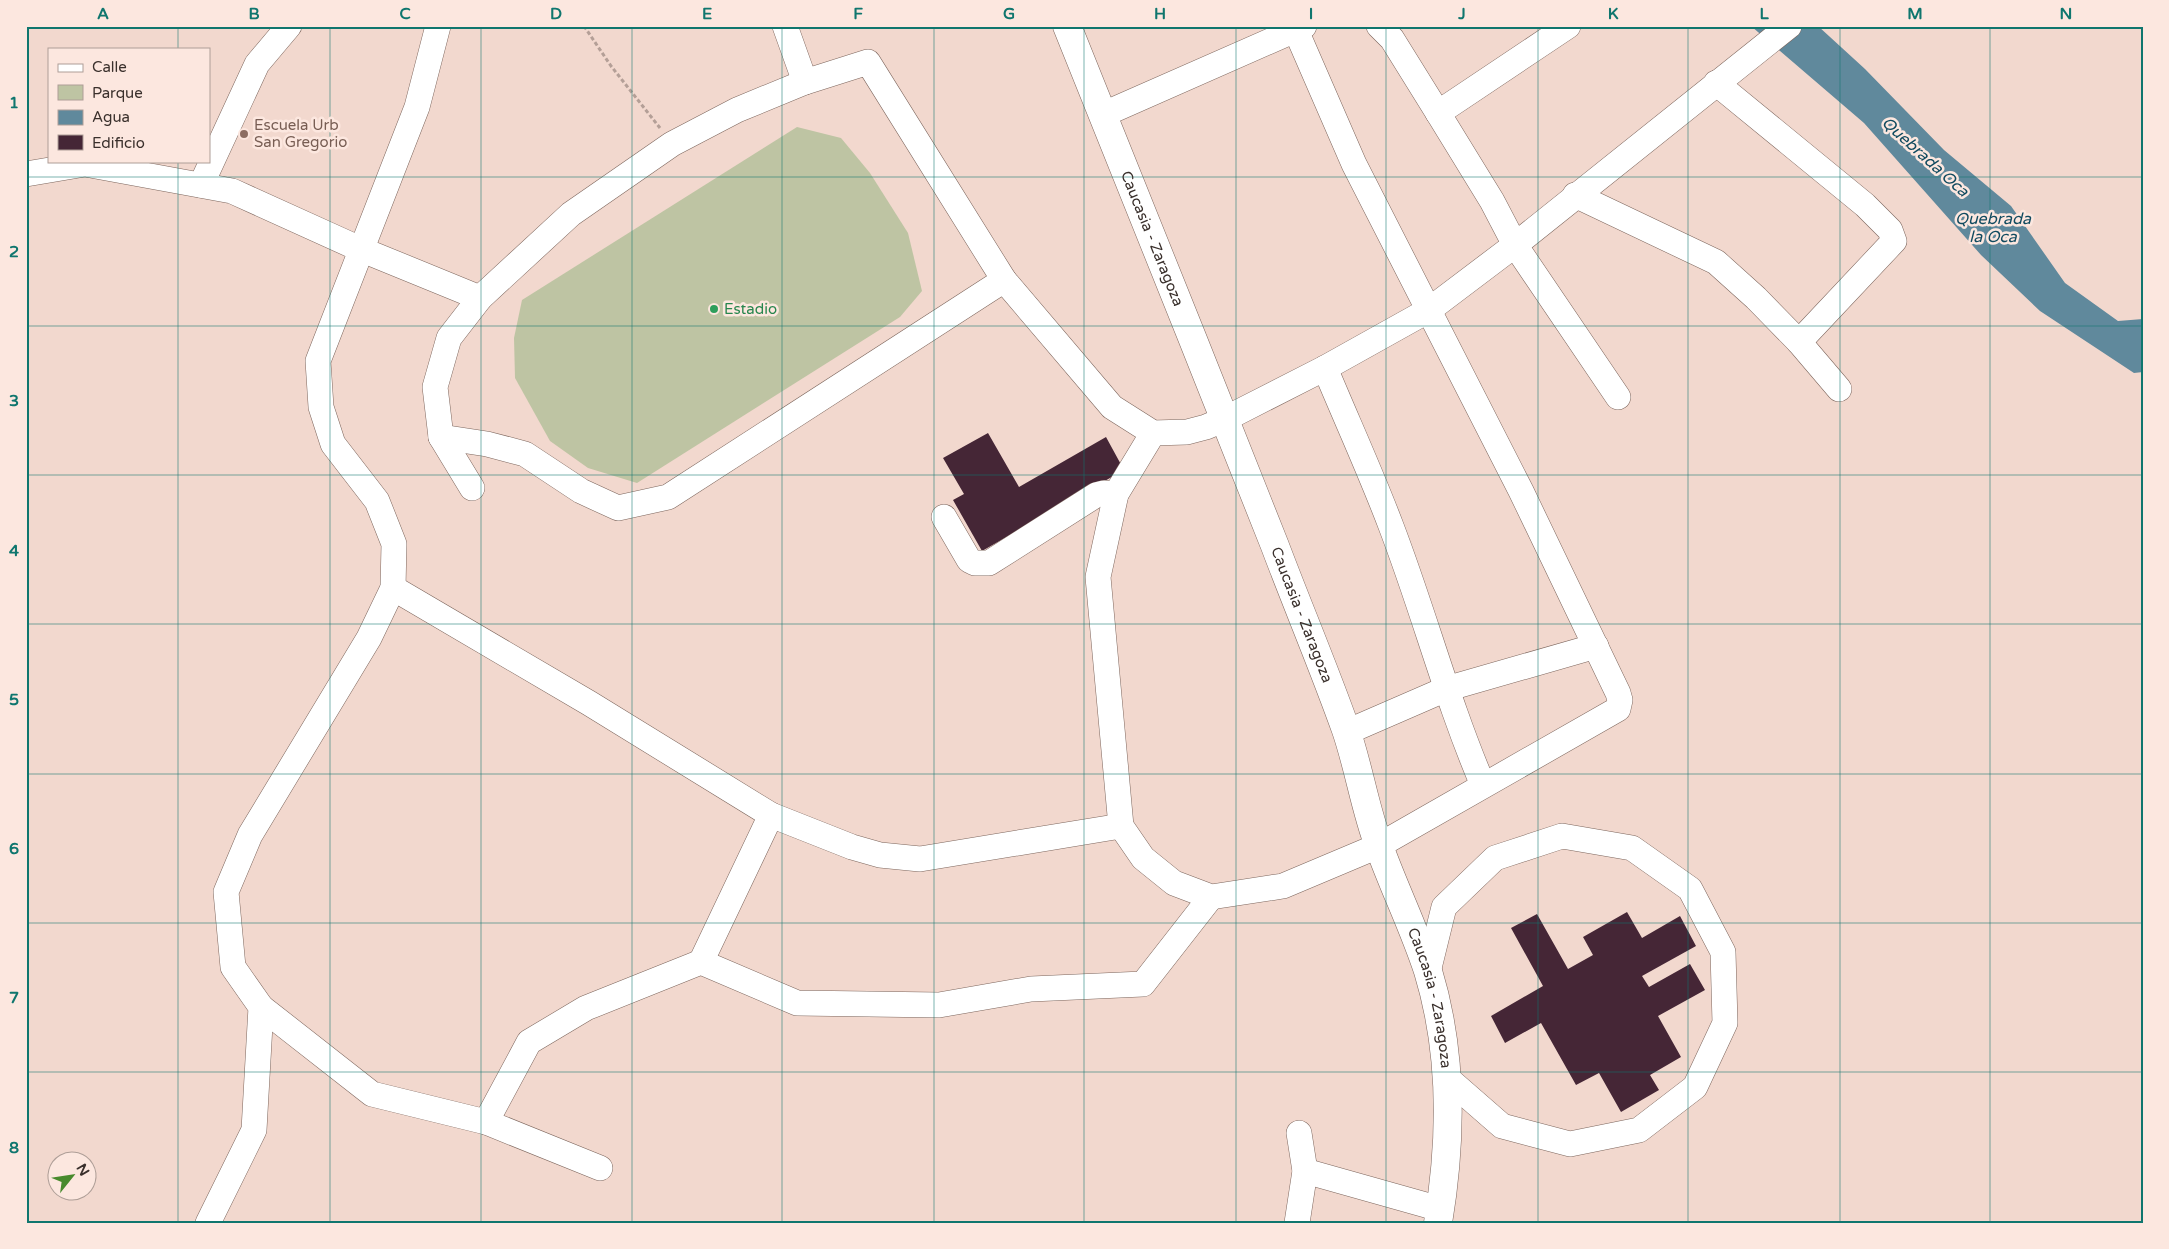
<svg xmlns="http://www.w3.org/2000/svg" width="2169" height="1249" font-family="'Varela Round',sans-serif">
<rect width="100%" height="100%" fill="#f2d8ce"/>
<polygon fill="#bec4a3" points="797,127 841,138 870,173 908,233 922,291 900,317 637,483 588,468 550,441 515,378 514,338 522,300"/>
<polygon fill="#60899c" points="1751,26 1818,26 1865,69 1944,150 2011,206 2065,283 2118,321 2143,319 2143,372 2134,373 2040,311 1981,255 1864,123"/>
<g fill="#452636">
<polygon points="988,433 1019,487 1106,437 1124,470 982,551 953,500 964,494 943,458"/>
<polygon points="1627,912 1642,938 1680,916 1696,946 1642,976 1649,987 1690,964 1705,990 1658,1016 1681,1057 1650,1075 1659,1090 1621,1112 1599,1073 1576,1085 1541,1023 1505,1043 1491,1016 1543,986 1511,928 1537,914 1568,969 1593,955 1583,937"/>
</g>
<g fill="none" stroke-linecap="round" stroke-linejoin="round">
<g stroke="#7d665d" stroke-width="26">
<g id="minor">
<polyline points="785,26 805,82"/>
<polyline points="1379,26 1392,39 1438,113 1492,201 1515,245 1618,397"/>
<polyline points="1716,83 1865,205 1890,230 1894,241 1799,342"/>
<polyline points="1438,113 1568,26"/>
<polyline points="1102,115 1304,26"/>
<polyline points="26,174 85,164 232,191 360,249 480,298"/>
<polyline points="201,185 257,64 289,26"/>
<polyline points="1575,195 1716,262 1756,298 1799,342 1839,389"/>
<path d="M1325 368C1347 421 1371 473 1391 526 1424 612 1447 701 1483 785"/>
<polyline points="1153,433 1116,494 1098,577 1121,826 1143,858 1174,883 1211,897 1283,886 1378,846 1618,709 1620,700 1618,693 1521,491 1354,164 1294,26"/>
<polyline points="441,437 487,444 525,454 581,491 618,508 668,497 1004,280"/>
<polyline points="472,488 441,437 435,387 449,338 480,298 571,214 672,144 737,110 805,82 868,62 1004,280 1112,407 1153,433 1187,432 1206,427 1225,419 1325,368 1429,310 1515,245 1789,26"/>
<polyline points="944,517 969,560 975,563 989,563 1096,495 1104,493 1116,494"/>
<polyline points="393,588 589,703 771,815 852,847 880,855 920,859 1121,826"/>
<polyline points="1347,732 1446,689 1596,646"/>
<polyline points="701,962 771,815"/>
<polyline points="1428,972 1444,907 1495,858 1562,836 1632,848 1690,889 1723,952 1725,1023 1695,1087 1639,1130 1570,1144 1502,1126 1447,1078"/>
<polyline points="261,1007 372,1094 486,1122 600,1168"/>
<polyline points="486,1122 529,1042 586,1008 701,962 797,1003 939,1005 1031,989 1143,984 1211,897"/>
<polyline points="1305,1171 1440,1209"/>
<polyline points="208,1223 254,1130 261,1007 233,967 226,892 250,835 369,638 393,588 394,544 377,501 333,444 321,407 318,361 417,107 438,26"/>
<polyline points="1297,1223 1305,1171 1299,1133"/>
</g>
</g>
<g stroke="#7d665d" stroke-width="29">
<g id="major">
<path id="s1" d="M1067 26C1136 200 1207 372 1275 546 1298 607 1324 668 1346 730 1359 768 1365 809 1379 846 1394 888 1414 928 1428 971 1453 1053 1452 1139 1438 1223"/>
</g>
</g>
<polyline stroke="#b49f97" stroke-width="3" stroke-dasharray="4 2.5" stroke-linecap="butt" points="584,26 611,66 660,128"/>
<use href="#minor" stroke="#fff" stroke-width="25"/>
<use href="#major" stroke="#fff" stroke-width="28"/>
</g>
<path fill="none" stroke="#0f766e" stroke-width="1" stroke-opacity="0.55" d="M178 26V49M330 26V1223M481 26V1223M632 26V1223M782 26V1223M934 26V1223M1084 26V1223M1236 26V1223M1386 26V1223M1538 26V1223M1688 26V1223M1840 26V1223M1990 26V1223M178 161V1223M26 177H2143M26 326H2143M26 475H2143M26 624H2143M26 774H2143M26 923H2143M26 1072H2143"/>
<circle fill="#8d6e63" stroke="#fce7df" stroke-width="2" cx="244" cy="134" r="5"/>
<circle fill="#2e9e5b" stroke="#fce7df" stroke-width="2" cx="714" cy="309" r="5"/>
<g text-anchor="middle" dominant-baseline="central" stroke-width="5" stroke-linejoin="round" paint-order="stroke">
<g font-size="15" fill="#785e54" stroke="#fce7df" text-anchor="start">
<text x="254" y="125">Escuela Urb<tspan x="254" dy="17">San Gregorio</tspan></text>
</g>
<g font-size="15" fill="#3a302c" stroke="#fce7df">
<text stroke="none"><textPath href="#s1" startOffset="229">Caucasia - Zaragoza</textPath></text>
<text stroke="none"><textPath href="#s1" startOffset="634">Caucasia - Zaragoza</textPath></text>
<text stroke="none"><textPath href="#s1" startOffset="1039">Caucasia - Zaragoza</textPath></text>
</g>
<g font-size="15" fill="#27864d" stroke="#fce7df" text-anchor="start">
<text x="724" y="309">Estadio</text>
</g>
<g font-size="16" font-style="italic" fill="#104a5f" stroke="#fce7df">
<text transform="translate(1925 157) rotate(42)">Quebrada Oca</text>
<text x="1993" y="219">Quebrada<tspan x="1993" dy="18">la Oca</tspan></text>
</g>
</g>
<rect width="2169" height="1249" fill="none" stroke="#fce7df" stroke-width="55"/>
<rect x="48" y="48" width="162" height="115" fill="#fce7df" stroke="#ae9e97"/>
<rect x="58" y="64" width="25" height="8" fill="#ffffff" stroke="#ae9e97"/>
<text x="92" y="72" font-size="15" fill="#3a302c">Calle</text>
<rect x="58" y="85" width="25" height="15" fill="#bec4a3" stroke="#ae9e97"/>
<text x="92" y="98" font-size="15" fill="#3a302c">Parque</text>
<rect x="58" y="110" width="25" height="15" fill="#60899c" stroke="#ae9e97"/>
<text x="92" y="122" font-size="15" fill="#3a302c">Agua</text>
<rect x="58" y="135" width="25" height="15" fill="#452636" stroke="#ae9e97"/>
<text x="92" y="148" font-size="15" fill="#3a302c">Edificio</text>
<g transform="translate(72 1176) rotate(60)"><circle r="24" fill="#fce7df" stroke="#ae9e97"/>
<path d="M0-4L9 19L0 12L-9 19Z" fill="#488a2d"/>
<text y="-8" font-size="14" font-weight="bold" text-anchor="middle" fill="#3a302c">N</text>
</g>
<rect x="28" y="28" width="2114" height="1194" fill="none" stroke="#0f766e" stroke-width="2"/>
<g font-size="16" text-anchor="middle" font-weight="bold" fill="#0f766e">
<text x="103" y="19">A</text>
<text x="254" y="19">B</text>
<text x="405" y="19">C</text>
<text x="556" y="19">D</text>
<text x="707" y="19">E</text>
<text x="858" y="19">F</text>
<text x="1009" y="19">G</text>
<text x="1160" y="19">H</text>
<text x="1311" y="19">I</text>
<text x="1462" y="19">J</text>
<text x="1613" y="19">K</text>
<text x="1764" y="19">L</text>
<text x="1915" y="19">M</text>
<text x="2066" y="19">N</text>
<text x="14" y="108">1</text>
<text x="14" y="257">2</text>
<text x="14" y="406">3</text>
<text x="14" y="556">4</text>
<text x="14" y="705">5</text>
<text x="14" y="854">6</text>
<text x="14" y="1003">7</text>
<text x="14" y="1153">8</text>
</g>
</svg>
